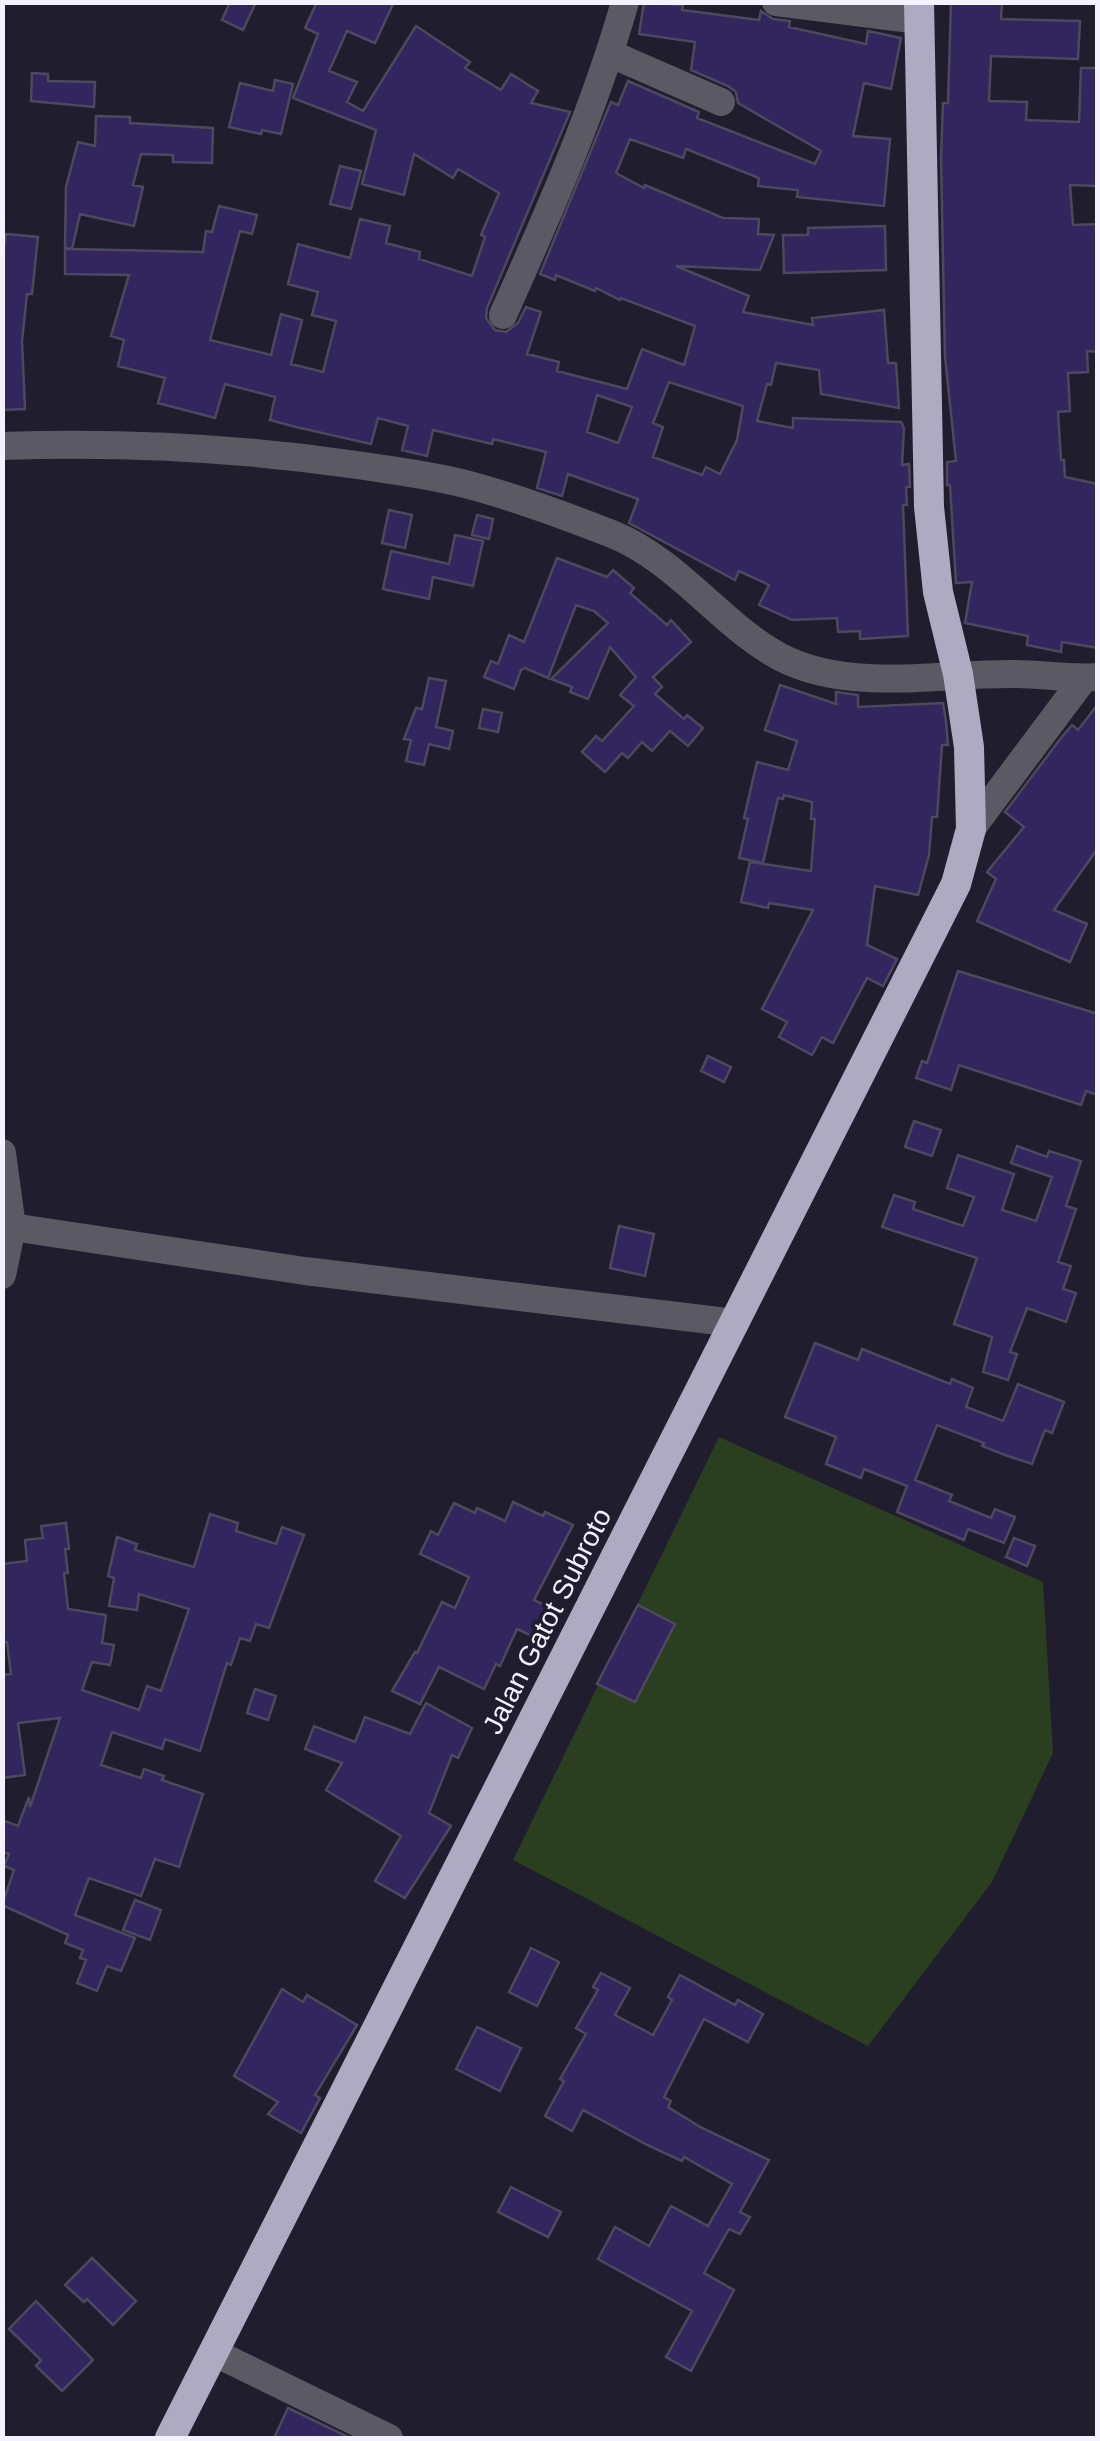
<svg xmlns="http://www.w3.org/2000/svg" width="1100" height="2441" font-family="Helvetica,sans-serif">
<rect width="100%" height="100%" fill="#201d2f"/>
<polygon fill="#2a3f1f" points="719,1437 1043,1582 1053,1753 992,1882 868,2046 513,1860"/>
<g fill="#33255d" stroke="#4c495e" stroke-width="2.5" fill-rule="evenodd">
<polygon points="230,2 256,2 243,30 222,20"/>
<path d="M317 2H394L375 43 347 31 329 71 357 82 347 102 363 111 416 26 470 62 465 68 501 90 511 74 538 91 531 103 570 112 487 308 486 318 495 330 506 332 518 323 526 307 541 312 527 354 559 362 557 371 627 389 642 349 684 365 695 326 621 298 620 300 596 288 595 291 556 275 555 280 540 274 611 102 618 105 628 81 699 112 697 118 815 164 821 151 738 103 736 92 728 86 691 70 695 42 639 34 644 2 683 5 682 10 759 20 761 11 773 19 790 21 789 27 866 44 868 31 901 38 891 89 864 83 853 136 890 139 884 206 797 197 798 190 758 186 759 178 686 149 683 158 630 139 616 173 644 188 645 185 723 218 759 219 758 234 774 235 760 270 676 266 749 296 743 312 813 325 812 318 884 310 888 363H896L899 408 821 394 819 370 776 363 771 385 767 384 757 421 793 428V418L901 422 904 428 902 465 909 464 910 487H906L907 505H903L908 636 860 639V631L838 632 837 618 792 620 759 605 769 585 739 571 735 580 629 523 638 499 568 474 562 496 537 488 546 452 493 439 492 444 433 430 427 456 402 450 408 426 378 418 371 444 296 427 270 420 275 397 225 384 215 418 158 403 165 378 118 366 124 340 111 336 129 275 65 274V249H72L65 248 66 187 78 142 95 146 96 116 130 117V123L213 128 212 163 173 162V155L141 154 133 185 143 187 134 226 80 214 72 249 203 252 206 231 212 232 219 206 257 215 252 234 240 231 210 340 271 355 281 314 302 320 291 364 323 372 336 321 312 315 318 292 288 284 298 244 350 258 360 219 390 226 386 243 420 252 419 259 472 276 485 237 481 235 499 193 458 169 453 178 414 154 404 195 362 184 376 130 293 98 318 34 305 28ZM669 382 743 406 737 440 720 474 706 467 702 475 653 457 663 427 653 423ZM597 395 632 407 618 443 587 432Z"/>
<polygon points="951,2 1002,2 1001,19 1080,21 1078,59 991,56 989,101 1027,102 1026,120 1079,122 1081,68 1098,68 1098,186 1070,185 1073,225 1098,224 1098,352 1087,351 1088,372 1068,373 1070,411 1058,412 1061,460 1064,460 1065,477 1098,484 1098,648 1062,642 1061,652 1027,645 1028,636 965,623 972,582 956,583 950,485 947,485 947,462 956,461 945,357 941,158 943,103 948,103"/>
<polygon points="32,73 48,74 48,81 95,82 94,107 31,101"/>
<polygon points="275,80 293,84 281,134 262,130 261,134 229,127 240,83 273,91"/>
<polygon points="340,166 361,171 351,209 330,204"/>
<polygon points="885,226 886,270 784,273 783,235 808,235 808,228"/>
<polygon points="6,234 38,237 32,294 27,294 22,341 25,409 2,410 2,263"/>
<polygon points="389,510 412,515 405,548 382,543"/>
<polygon points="477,515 493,519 489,539 472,535"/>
<polygon points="455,535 483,541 473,586 433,577 429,599 383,589 391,551 449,564"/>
<polygon points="557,558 607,577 613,570 634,588 630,593 667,625 671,620 691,642 653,677 662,687 655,694 684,719 687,715 703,728 688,746 670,731 652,751 642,742 628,758 622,753 605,772 582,752 596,736 602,741 634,706 620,695 636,677 610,647 588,699 570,692 572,687 551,679 608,623 594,611 576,605 548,678 525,668 521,670 514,689 484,677 491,661 498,664 509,635 524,642"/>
<polygon points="429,678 446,681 436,727 453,731 449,749 429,744 424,765 406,761 411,740 404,739 416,708 422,709"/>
<polygon points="780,685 836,704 836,692 858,695 858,707 943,703 946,721 948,745 942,745 937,817 932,817 929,855 918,895 875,886 867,945 897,959 883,986 867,978 833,1043 822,1037 812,1055 779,1037 787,1022 762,1009 813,910 769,903 768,908 741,902 750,862 811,871 815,819 811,819 812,802 784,795 783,799 778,798 763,863 739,858 748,819 744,818 757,762 788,770 797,741 765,730"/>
<polygon points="1098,704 1098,848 1054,910 1087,924 1070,962 977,921 996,879 987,872 1024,827 1005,812 1061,738 1072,725 1078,730"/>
<polygon points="483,709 502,713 498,732 479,728"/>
<polygon points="958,971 1098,1014 1098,1095 1086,1091 1081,1105 959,1065 951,1090 916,1078 922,1061 927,1063"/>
<polygon points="708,1056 731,1067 724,1082 701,1071"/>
<polygon points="914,1121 941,1130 932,1156 905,1147"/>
<polygon points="1017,1146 1047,1157 1049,1151 1081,1161 1066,1206 1076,1209 1058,1262 1071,1266 1063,1289 1076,1293 1066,1322 1027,1308 1010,1352 1017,1354 1008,1380 983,1372 992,1337 954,1324 977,1258 882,1227 894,1195 915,1202 913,1209 963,1226 974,1197 947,1188 958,1155 1014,1174 1002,1210 1036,1221 1052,1177 1011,1163"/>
<polygon points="619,1226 654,1234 645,1276 610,1268"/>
<polygon points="815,1343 858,1360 862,1349 950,1384 952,1379 973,1388 966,1407 1003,1421 1018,1384 1064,1402 1052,1433 1045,1430 1032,1464 1005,1455 982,1446 984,1443 937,1425 915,1480 952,1495 949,1501 991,1518 995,1509 1015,1517 1004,1543 968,1529 964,1540 897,1512 907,1486 864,1469 861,1478 826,1464 836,1437 785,1417"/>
<polygon points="513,1502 543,1516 545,1512 573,1525 534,1600 547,1606 532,1636 517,1629 500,1666 496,1664 484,1689 439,1667 420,1704 392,1691 415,1652 417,1653 442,1602 455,1608 469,1577 420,1554 431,1531 438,1535 454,1503 475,1513 477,1508 505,1521"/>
<polygon points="210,1514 238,1523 236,1531 276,1544 282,1527 304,1535 269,1628 256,1624 250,1641 240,1638 231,1665 227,1663 200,1751 165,1739 162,1749 112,1732 101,1765 141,1778 144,1769 164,1776 162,1780 203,1794 179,1867 155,1859 141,1896 89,1878 75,1915 135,1938 121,1971 107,1966 97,1991 77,1983 86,1960 80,1958 83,1950 65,1943 68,1935 2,1905 14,1870 4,1866 9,1854 2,1852 2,1820 18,1826 29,1797 30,1807 60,1718 18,1723 25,1775 2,1778 2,1675 11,1674 7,1642 2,1642 2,1564 27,1561 25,1540 43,1538 41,1526 66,1523 69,1549 65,1549 68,1573 64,1573 68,1609 106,1615 102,1643 114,1645 110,1665 92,1662 82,1690 139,1710 147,1686 161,1691 189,1609 139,1594 137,1610 109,1606 114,1578 108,1576 117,1537 137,1544 135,1550 194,1567"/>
<polygon points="1014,1538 1035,1546 1027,1566 1006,1557"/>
<polygon points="638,1605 675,1624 635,1702 597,1684"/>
<polygon points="255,1689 276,1696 268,1720 247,1713"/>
<polygon points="426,1703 472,1728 458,1758 452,1755 429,1813 451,1826 405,1898 375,1881 401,1836 326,1790 342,1763 305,1749 314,1726 355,1742 365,1717 410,1734"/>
<polygon points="135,1900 161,1910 150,1940 123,1930"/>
<polygon points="531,1948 559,1962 537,2006 509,1992"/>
<polygon points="601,1973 630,1988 615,2015 653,2035 672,2000 668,1997 680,1975 735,2005 738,2000 763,2014 748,2042 704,2019 664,2097 671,2101 668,2107 700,2127 769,2160 740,2212 750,2217 740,2234 729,2229 704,2273 734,2290 691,2371 666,2357 692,2311 598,2259 615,2227 649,2246 671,2206 708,2226 732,2184 684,2157 682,2161 647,2145 583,2110 572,2131 545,2116 564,2081 560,2079 586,2034 576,2028 598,1990 593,1987"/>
<polygon points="282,1989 303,2002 307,1995 357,2025 315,2095 320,2098 301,2133 268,2114 278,2102 234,2076"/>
<polygon points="477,2027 521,2048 500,2091 456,2069"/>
<polygon points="511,2187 561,2212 548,2237 498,2212"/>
<polygon points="92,2258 136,2301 113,2325 87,2299 84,2302 65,2285"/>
<polygon points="36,2301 93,2360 62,2391 36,2366 41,2360 9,2329"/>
<polygon points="288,2408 350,2438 274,2438"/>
</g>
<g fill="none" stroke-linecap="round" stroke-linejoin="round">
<g stroke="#5b5963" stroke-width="28">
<polyline points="776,2 919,20"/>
<polyline points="611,54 721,102"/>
<path d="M503 315C549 212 594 111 625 2"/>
<path d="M2 446C121 442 240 448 357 465 395 471 433 475 469 485 518 498 566 516 612 534 674 559 715 617 770 651 839 695 936 673 1014 674 1042 674 1070 679 1098 677"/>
<polyline points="971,829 1084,678"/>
<polyline points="2,1153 12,1227 2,1275"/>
<polyline points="12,1227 305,1271 735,1323"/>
<polyline points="213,2352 389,2438"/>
</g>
<polyline stroke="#adaac1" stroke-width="30" points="170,2438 956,884 971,829 969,747 958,674 938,592 929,507 919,2"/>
</g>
<g text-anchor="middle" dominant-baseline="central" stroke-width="8" stroke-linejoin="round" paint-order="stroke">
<g font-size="28" fill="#f3f2fe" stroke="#201d2f">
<text transform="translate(547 1621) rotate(-63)">Jalan Gatot Subroto</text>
</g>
</g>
<rect width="1100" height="2441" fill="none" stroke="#f3f2fe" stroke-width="10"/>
</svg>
